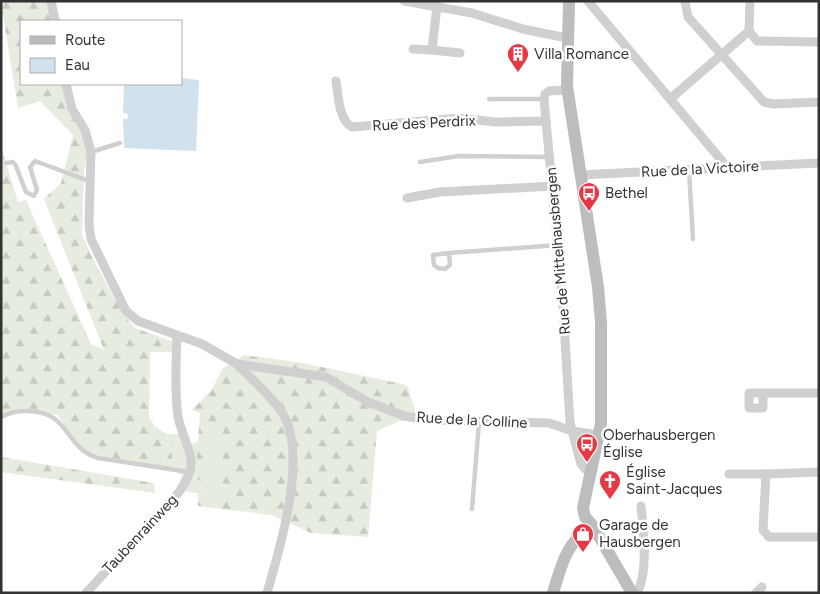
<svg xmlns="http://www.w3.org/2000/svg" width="820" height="594" font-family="Figtree,sans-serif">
<defs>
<pattern id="forest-firs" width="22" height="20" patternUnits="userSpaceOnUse" patternTransform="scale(1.25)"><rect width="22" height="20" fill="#e6ecdf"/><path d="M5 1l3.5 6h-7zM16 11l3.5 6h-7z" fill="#c6cbc0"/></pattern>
</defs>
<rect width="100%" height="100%" fill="#fff"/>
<polygon fill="#e6ecdf" points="167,434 181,434 185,445 199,442 196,471 208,472 208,440 224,439 223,458 215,472 226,489 219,499 211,499 207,495 177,490 182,475 172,469 172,456"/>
<g fill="url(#forest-firs)">
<polygon points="1,1 50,1 61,21 21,21 21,84 69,84 66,103 84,134 88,147 84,173 82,234 93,259 123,314 135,328 174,342 172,352 150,352 149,417 155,427 167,434 172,456 172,469 82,453 58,415 22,409 1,414 1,147 18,202 26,200 91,344 104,350 44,199 61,183 73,135 40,101 18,108 3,15 1,15"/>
<polygon points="244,355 303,363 407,385 416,414 377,431 368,537 311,533 272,515 198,506 198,494 207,495 211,499 219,499 226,489 215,472 223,458 224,439 208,440 208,472 204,482 198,480 196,471 200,413 192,410 211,391 223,368"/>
<polygon points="1,457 154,483 155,493 1,472"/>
</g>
<polygon fill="#cfe2ee" points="181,78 199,80 196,151 124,148 123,119 127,119 128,114 123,113 124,84 181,84"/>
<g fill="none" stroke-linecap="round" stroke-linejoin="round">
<g stroke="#d0d0d0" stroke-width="4.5">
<polyline points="489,99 544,99"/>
<polyline points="91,152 120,143"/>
<polyline points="420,162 459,156 549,157"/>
<polyline points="6,163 13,162 16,166 26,192 34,196 37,190 30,167 35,161 89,181"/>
<polyline points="689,170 693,239"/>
<polyline points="449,253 450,265 445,269 438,268 434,265 433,255 449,253 558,245"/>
<path d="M1 417C10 412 17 411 27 411 71 411 63 447 98 458L189 472"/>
<polyline points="472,509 479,422"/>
</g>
<g stroke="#d0d0d0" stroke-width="9">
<polyline points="51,1 55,21"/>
<polyline points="404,1 472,13 523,29 567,38"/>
<polyline points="588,1 727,167"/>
<polyline points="685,1 688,17 764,102 773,104 819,102"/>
<polyline points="750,1 749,31 757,41 819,42"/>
<polyline points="413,49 432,50 437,6"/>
<polyline points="432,50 460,53"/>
<path d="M336 81C338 94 339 121 352 127L460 118 495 122 546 121"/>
<polyline points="66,84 72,109 85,130 91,152 89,224 91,239 126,311 138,321 202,344 237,364 326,377 368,402 404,416 428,420 549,423 572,431 599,435"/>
<polyline points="568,90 549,91 545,94 544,99 563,306 570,423 581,464 585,469 593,471"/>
<polyline points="670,99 749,31"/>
<polyline points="580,175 819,163"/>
<polyline points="407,198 440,192 553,186"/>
<path d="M237 364C252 380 272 396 283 414 308 456 280 548 267 593"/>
<polyline points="763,393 763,408 749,408 749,393 819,393"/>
<polyline points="819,472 766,474 763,530 769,537 819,537"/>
<polyline points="729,474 766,474"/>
<path d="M86 593 179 492C202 461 187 452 179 421 174 399 176 359 177 336"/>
<path d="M637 593C649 571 643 530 641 506"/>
<polyline points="756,593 762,587"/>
</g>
<g stroke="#bdbdbd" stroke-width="12">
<polyline points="569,1 567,86 598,287 601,322 601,424 583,508 585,517 593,526 632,593"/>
<path d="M553 593C561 566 567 540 593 526"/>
</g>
</g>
<defs>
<g id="building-pin" transform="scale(1.125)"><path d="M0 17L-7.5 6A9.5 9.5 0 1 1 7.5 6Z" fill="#e63946" stroke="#fff"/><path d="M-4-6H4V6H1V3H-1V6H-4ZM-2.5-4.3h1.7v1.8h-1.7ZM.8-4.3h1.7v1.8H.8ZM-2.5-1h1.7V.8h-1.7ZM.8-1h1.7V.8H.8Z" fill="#fff"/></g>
<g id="bus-pin" transform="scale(1.125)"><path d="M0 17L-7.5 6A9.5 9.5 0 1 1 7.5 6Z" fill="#e63946" stroke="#fff"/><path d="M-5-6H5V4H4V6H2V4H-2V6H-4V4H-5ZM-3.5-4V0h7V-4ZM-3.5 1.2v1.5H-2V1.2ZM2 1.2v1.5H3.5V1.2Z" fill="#fff"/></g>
<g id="church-pin" transform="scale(1.125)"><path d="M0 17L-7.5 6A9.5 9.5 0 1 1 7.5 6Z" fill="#e63946" stroke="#fff"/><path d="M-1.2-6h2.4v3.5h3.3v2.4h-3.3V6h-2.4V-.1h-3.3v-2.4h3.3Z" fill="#fff"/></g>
<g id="shop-pin" transform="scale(1.125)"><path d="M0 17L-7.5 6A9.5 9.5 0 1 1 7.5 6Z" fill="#e63946" stroke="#fff"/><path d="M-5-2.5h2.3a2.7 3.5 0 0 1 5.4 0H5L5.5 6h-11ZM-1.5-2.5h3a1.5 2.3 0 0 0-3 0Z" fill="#fff"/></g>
</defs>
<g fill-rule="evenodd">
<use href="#building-pin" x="518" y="54"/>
<use href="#bus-pin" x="589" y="193"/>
<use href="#bus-pin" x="587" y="444"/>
<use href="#church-pin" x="610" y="481"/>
<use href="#shop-pin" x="583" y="534"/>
</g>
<g text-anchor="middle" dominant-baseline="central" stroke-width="5" stroke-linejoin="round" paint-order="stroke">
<g font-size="15" fill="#333" stroke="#fff" text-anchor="start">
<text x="534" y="54">Villa Romance</text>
<text x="605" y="193">Bethel</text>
<text x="603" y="435">Oberhausbergen<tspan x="603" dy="17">Église</tspan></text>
<text x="626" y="472">Église<tspan x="626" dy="17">Saint-Jacques</tspan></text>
<text x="599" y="525">Garage de<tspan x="599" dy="17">Hausbergen</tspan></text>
</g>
<g font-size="15" fill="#333" stroke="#fff">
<text transform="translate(424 123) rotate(-3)">Rue des Perdrix</text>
<text transform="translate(700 169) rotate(-3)">Rue de la Victoire</text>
<text transform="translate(558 251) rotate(-95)">Rue de Mittelhausbergen</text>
<text transform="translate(472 420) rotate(3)">Rue de la Colline</text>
<text transform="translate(140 534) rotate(-47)">Taubenrainweg</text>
</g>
</g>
<rect width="820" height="594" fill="none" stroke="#333333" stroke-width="5"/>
<rect x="20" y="20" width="162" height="65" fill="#ffffff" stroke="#adadad"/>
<rect x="30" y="36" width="25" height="8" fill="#bdbdbd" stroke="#adadad"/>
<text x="65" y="45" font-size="15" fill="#333333">Route</text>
<rect x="30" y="58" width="25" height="15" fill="#cfe2ee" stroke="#adadad"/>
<text x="65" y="70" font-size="15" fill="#333333">Eau</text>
</svg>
